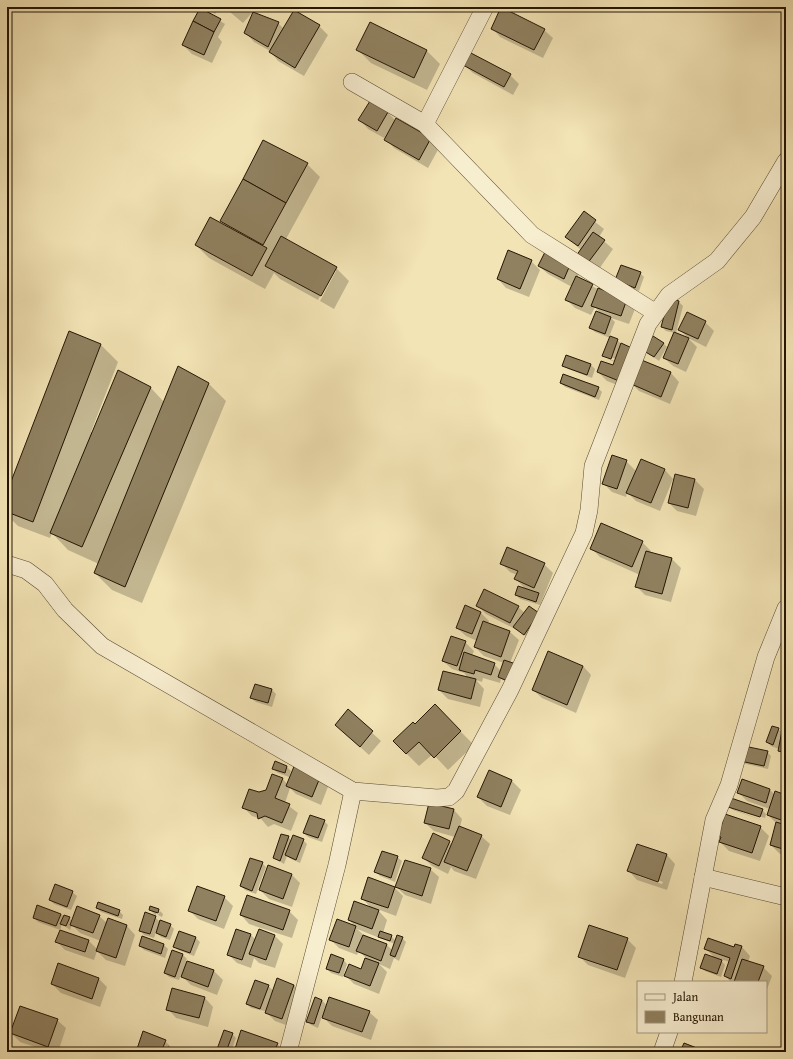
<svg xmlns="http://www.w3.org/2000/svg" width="793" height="1059" font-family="'Gentium Book Plus',serif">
<rect width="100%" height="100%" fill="#f3e4b5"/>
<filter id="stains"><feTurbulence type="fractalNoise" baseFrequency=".005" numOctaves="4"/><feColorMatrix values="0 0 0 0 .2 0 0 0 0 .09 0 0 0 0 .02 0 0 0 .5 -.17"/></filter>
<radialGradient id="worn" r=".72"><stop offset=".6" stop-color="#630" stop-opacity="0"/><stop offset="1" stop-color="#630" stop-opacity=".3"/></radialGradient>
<g fill="#0003" fill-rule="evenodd">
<polygon points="207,7 221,7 215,14"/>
<polygon points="224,7 257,7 243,23"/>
<polygon points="201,9 225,24 218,37 222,42 212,63 192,54 183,45"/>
<polygon points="294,11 319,26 328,35 304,76 278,61 270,51 254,42 246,33 278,23 284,29"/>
<polygon points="492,28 544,30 553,38 543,58 500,37"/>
<polygon points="358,50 427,51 440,64 427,90 371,63"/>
<polygon points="464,65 510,75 519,84 513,95 473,73"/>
<polygon points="370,102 388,113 396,121 431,139 439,148 428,168 394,148 386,139 368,129 360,120"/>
<polygon points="307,164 320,177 286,239 336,268 349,281 334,309 320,301 336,271 334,271 318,300 280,279 274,273 265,289 209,258 196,245 226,226 221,221"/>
<polygon points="584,213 604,229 599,237 613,249 597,272 581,250 567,237"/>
<polygon points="531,261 540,270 529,297 506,288 498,279"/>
<path d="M539 266H570L579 274 577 278 635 309 629 324 611 318 615 322 609 337 617 340 639 360 671 373 679 382 670 404 639 391 631 383 628 389 607 381 598 372 613 366 615 362 608 359 604 355 610 338 595 332 590 328 601 314 595 307 591 315 575 308 567 300 572 287 548 274ZM607 356 616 359 615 361 607 358Z"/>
<polygon points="640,273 644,277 639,291 621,284"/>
<polygon points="669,300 679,302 683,306 676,333 688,338 697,347 686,372 673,366 664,358 675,333 666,331 662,327"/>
<polygon points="705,322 714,331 706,347 688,338 679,329"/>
<polygon points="69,333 101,345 118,362 91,432 93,433 150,387 164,402 209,384 226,401 142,603 112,590 95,573 99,564 68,550 52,533 50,538 18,526 7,515 7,494"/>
<polygon points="663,343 667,347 659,361 645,351"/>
<polygon points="567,356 591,365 595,369 592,378 568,369 564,365"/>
<polygon points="561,383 598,388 602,392 599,400 565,387"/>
<polygon points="641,460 665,470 673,479 660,511 636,501 627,492 626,497 612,492 603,483 626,461 636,471"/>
<polygon points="676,475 695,480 704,489 696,516 677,511 669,503"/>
<polygon points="642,542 651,551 650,553 672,559 681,568 671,602 645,595 637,587 640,575 600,557 591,548"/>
<polygon points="501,563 544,564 553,573 540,605 520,599 516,595 526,590 516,579 517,575 510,572"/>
<polygon points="477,605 518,607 525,613 539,614 529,638 517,630 486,614"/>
<polygon points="480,612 489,621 488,624 510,632 519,640 510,663 514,685 501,679 500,683 483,678 482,682 476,680 484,689 480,707 448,699 439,690 469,679 464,673 452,669 443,661 465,642 474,651 472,656 494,664 501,671 504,663 484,656 475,647 477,641 466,636 457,628"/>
<polygon points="583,666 591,675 576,713 542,698 533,690"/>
<polygon points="255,685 272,690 276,694 272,707 256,702 251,698"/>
<polygon points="435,706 474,745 448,770 433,754 419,766 406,753 415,725"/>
<polygon points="348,711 381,741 369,755 336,725"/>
<polygon points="778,729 783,733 786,733 786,758 779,749 771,746 767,742"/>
<polygon points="767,752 771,756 768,769 746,764 741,760"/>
<polygon points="275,763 287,767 291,771 289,777 278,773 273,769"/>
<polygon points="296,766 329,784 321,805 296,794 290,788 285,803 298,813 291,831 274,824 268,827 261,819 252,816 243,807 259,793 267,790 282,778 288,785"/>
<polygon points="489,772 512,781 521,790 510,815 487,806 478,797"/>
<polygon points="770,790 775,795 775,793 786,796 786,855 780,854 771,845 777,824 768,815 770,809 747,801 739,793"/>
<polygon points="729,806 762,810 766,814 765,818 733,807 733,809 764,821 733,810"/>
<polygon points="454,810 462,819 460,827 481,836 490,844 476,879 454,871 451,867 448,874 432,866 423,857 449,842 452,845 455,837 434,831 425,823"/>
<polygon points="324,821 328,825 322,842 308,837 304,833"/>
<polygon points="760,827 769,836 760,861 729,851 720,842"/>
<polygon points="288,837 292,841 303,840 307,844 300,863 291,859 287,856 284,864 274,858"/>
<path d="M667 855 675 864 667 890 637 880 629 871ZM638 874 663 882 662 884 638 876Z"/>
<polygon points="397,857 402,861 395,882 380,876 376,872"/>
<polygon points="262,863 266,867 256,894 245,890 241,886"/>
<polygon points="430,869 439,877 431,904 405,895 396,887"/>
<polygon points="292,875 300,883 292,907 269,899 260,890"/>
<path d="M369 878 395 888 403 896 396 916 377 909 387 920 383 933 391 936 396 941 402 938 406 942 399 961 394 958 390 969 379 964 387 972 379 994 354 984 344 974 361 971 366 958 359 951 357 955 339 948 331 940 337 921 356 927 349 920 372 909 362 898ZM357 929 395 944 393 951 387 945 365 936Z"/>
<polygon points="72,892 77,896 71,910 54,904 50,900"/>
<polygon points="224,897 233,906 224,929 198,919 189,910"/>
<polygon points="151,907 159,910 160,910 158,910 156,915 154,914 150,910"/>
<polygon points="97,908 119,911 123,915 122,919 101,912"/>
<polygon points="160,911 163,914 162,917 158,915"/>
<polygon points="289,911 298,920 292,938 249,924 241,915"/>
<polygon points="60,914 73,921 99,916 107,923 108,919 127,926 135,935 125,966 106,960 97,951 94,960 65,950 57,942 60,931 89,941 98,950 101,941 80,933 72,925 70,930 62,924 60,930 38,922 34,918"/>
<polygon points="155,917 160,922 170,925 174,929 170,940 161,937 156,932 154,938 144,935 140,930"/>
<polygon points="237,930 251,935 256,940 275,936 283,944 275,968 259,963 254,958 251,968 237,963 228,954"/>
<polygon points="196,938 200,942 194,956 178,950 174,946"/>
<polygon points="627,939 636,948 625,978 588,965 579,956"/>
<polygon points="164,945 168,949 165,958 144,950 140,946"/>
<polygon points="742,947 750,956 748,962 763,967 772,976 766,992 766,982 731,982 725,976 730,962 720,959 725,965 721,977 705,971 701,967 716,959 706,949"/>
<polygon points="173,952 183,955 187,959 186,961 214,971 223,980 217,995 191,985 181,975 179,980 169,977 165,973"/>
<polygon points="343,959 347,964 343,977 331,973 327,969"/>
<polygon points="98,978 107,987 100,1007 61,993 52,984"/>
<polygon points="294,985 302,994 291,1027 275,1021 265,1011 251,1008 247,1004 268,986 274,991"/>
<polygon points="173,989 205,998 213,1007 208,1027 176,1018 168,1009"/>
<polygon points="322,1000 327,1006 369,1012 378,1020 371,1040 332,1026 322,1016 318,1028 311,1025 307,1021"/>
<polygon points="57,1020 66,1028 58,1052 50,1052 20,1042 11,1033"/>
<polygon points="232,1034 236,1038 231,1052 217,1052"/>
<polygon points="165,1041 176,1052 137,1052"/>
<polygon points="277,1044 285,1052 235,1052"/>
</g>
<g fill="#908160" stroke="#241504">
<polygon points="501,7 545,29 534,50 491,29"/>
<polygon points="200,8 221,19 214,32 193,21"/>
<polygon points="294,10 320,25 295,68 269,52"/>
<polygon points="253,12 279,22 268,47 244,33"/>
<polygon points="193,21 214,32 204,55 182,45"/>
<polygon points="370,22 427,50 414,78 356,50"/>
<polygon points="469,52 511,74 504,87 463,65"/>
<polygon points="370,101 388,112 377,131 358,120"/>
<polygon points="396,118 431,138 419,160 384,140"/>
<polygon points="263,140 308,163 286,203 243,179"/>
<polygon points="243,179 286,203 263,245 220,221"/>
<polygon points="584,211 596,220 578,246 565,237"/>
<polygon points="210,217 267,248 252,276 195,245"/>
<polygon points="593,232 605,240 587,264 576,256"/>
<polygon points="281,236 337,267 321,296 265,266"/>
<polygon points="508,250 532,260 520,289 497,279"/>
<polygon points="545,252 570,265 564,279 538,266"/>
<polygon points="621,265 641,272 635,288 615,280"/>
<polygon points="576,276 593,284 582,307 565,300"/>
<polygon points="598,288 627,299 621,316 591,306"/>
<polygon points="669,298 679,301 672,330 661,327"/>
<polygon points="596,311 611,317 605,334 589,328"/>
<polygon points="687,312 706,321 698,339 678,330"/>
<polygon points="69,331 101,344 33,522 7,512 7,492"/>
<polygon points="674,332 689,338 678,364 663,358"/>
<polygon points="610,336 618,339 611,359 602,356"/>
<polygon points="653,336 664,343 654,357 644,351"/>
<polygon points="621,343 632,348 619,381 597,372 601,361 613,365"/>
<polygon points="566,355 591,364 587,375 562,366"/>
<polygon points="639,359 671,372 661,397 629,383"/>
<polygon points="178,366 209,383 125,587 94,573"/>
<polygon points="118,370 151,387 82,547 50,533"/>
<polygon points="563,374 599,387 595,397 560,383"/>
<polygon points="612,455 627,460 617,489 602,484"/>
<polygon points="641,459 665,469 651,503 626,493"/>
<polygon points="675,474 695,479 688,508 668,503"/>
<polygon points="601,523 643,541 632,567 590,549"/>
<polygon points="507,547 545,563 534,588 514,579 518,571 500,564"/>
<polygon points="646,551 672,558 662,594 635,587"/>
<polygon points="518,586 539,593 536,602 515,595"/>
<polygon points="484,589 519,606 510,623 476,606"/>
<polygon points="465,605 481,612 472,634 456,628"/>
<polygon points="529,606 539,613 524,635 513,627"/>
<polygon points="483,621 510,631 501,657 474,647"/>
<polygon points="451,636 466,641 457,666 442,661"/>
<polygon points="548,651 583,666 567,705 532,690"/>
<polygon points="464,652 495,663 491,675 475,670 474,674 459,670"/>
<polygon points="504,660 516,664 510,682 498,677"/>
<polygon points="443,671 476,679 471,699 438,690"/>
<polygon points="255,684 272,689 268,703 250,698"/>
<polygon points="435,704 461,731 434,758 419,742 406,754 393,741 413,722 415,724"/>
<polygon points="348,709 373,731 360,747 335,725"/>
<polygon points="772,726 779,728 773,745 766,742"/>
<polygon points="782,731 786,732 786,753 778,751"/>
<polygon points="744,746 768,751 764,766 740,761"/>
<polygon points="275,761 287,766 285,773 272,769"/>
<polygon points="295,764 321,775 312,797 286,786"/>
<polygon points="489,770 512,780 501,807 477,797"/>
<polygon points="272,774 283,778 275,798 290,804 282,823 265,816 258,819 257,813 242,808 249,789 259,792 266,790"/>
<polygon points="742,779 770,789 766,803 737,793"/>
<polygon points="775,791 786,795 784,821 767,815"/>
<polygon points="731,798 763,809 760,817 728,807"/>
<polygon points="429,803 454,809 449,829 424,823"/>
<polygon points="725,814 761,826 752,853 719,842 721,837 718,836"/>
<polygon points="310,815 325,820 318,838 303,833"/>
<polygon points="776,822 786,825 786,850 770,845"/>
<polygon points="459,826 482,835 467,871 444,862"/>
<polygon points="433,833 450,841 439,866 422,858"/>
<polygon points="281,834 289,836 280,861 273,858"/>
<polygon points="293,835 304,839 296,860 285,855"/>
<polygon points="637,844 667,854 658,882 627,871"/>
<polygon points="382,851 398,856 391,878 374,872"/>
<polygon points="250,858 263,862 252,891 240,886"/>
<polygon points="405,860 431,868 422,896 395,887"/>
<polygon points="268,865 292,874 283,899 259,890"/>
<polygon points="368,877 395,887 388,908 361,899"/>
<polygon points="55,884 73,891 67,907 49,900"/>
<polygon points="197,886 225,896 216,921 188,911"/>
<polygon points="247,895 290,910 283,930 240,915"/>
<polygon points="354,901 379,910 372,929 348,920"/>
<polygon points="98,902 120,910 118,916 96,908"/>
<polygon points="37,905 61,914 56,926 33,918"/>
<polygon points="77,906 100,915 93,933 70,925"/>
<polygon points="150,906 159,909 158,913 149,910"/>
<polygon points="145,912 156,916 150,934 139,931"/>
<polygon points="64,915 70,917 66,926 60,924"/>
<polygon points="108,918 127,925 116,958 96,951"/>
<polygon points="337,919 356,926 349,947 329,940"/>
<polygon points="160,920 171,924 166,937 156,933"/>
<polygon points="589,925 628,938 617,970 578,957"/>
<polygon points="236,929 251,934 242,960 227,955"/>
<polygon points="259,929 275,935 266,960 249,954"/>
<polygon points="60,930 89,940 85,952 55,942"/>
<polygon points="179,931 196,937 190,953 173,947"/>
<polygon points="380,931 392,935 390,941 378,937"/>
<polygon points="363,935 387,944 381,961 356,951"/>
<polygon points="397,935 403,937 395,957 390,955"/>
<polygon points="142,936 164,944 161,954 139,946"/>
<polygon points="708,938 734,947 735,944 742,946 731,979 724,976 730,958 704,949"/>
<polygon points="172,950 183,954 175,977 164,973"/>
<polygon points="331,954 344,959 339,973 326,969"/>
<polygon points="705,954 722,960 717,974 700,968"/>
<polygon points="365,958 379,963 370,986 344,976 349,964 361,969"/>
<polygon points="742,959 764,966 758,982 734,982"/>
<polygon points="187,961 214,970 208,987 181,977"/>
<polygon points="58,963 99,978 92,999 51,984"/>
<polygon points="277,978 294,985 282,1019 265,1013"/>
<polygon points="255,980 269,985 260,1009 246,1004"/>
<polygon points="172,988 205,997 199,1018 166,1010"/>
<polygon points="315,997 322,1000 314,1024 306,1022"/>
<polygon points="329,997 370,1011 362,1032 322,1018"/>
<polygon points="20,1006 58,1019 48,1047 10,1033"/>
<polygon points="224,1030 233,1033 226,1052 216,1052"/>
<polygon points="241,1030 278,1043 274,1052 234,1052"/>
<polygon points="143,1031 166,1040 161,1052 136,1052"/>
<polygon points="684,1043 707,1052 680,1052"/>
<polygon points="168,1047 176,1050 175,1052 166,1052"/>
</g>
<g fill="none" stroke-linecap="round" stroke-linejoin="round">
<g stroke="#584930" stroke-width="18">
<g id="minor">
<polyline points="352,82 425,124 532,235 656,313"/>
<polyline points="425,124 485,7"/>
<polyline points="7,564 26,570 45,584 65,610 102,646 353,791 437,798 449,797 456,791 510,690 584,533 589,510 593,466 648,324 669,295 717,261 753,217 786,161"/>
<polyline points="703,877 786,897"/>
<polyline points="683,982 714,820 729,785 766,657 786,608"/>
<polyline points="288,1052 337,865 353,791"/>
<polyline points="662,1052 669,1032"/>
</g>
</g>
<use href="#minor" stroke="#f7edcf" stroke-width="17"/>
</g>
<rect width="793" height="1059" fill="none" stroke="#f3e4b5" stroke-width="24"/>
<rect x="8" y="8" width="777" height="1043" fill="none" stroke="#241504" stroke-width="2"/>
<rect x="12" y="12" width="769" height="1035" fill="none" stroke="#241504"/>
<rect x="637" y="981" width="130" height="52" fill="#f7edcf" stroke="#a3977e"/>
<rect x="645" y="994" width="20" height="6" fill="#f7edcf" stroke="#a3977e"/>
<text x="673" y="1001" font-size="12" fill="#241504">Jalan</text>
<rect x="645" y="1011" width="20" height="12" fill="#908160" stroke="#a3977e"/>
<text x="673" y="1021" font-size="12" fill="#241504">Bangunan</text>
<rect width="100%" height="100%" filter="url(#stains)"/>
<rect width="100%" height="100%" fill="url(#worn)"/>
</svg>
